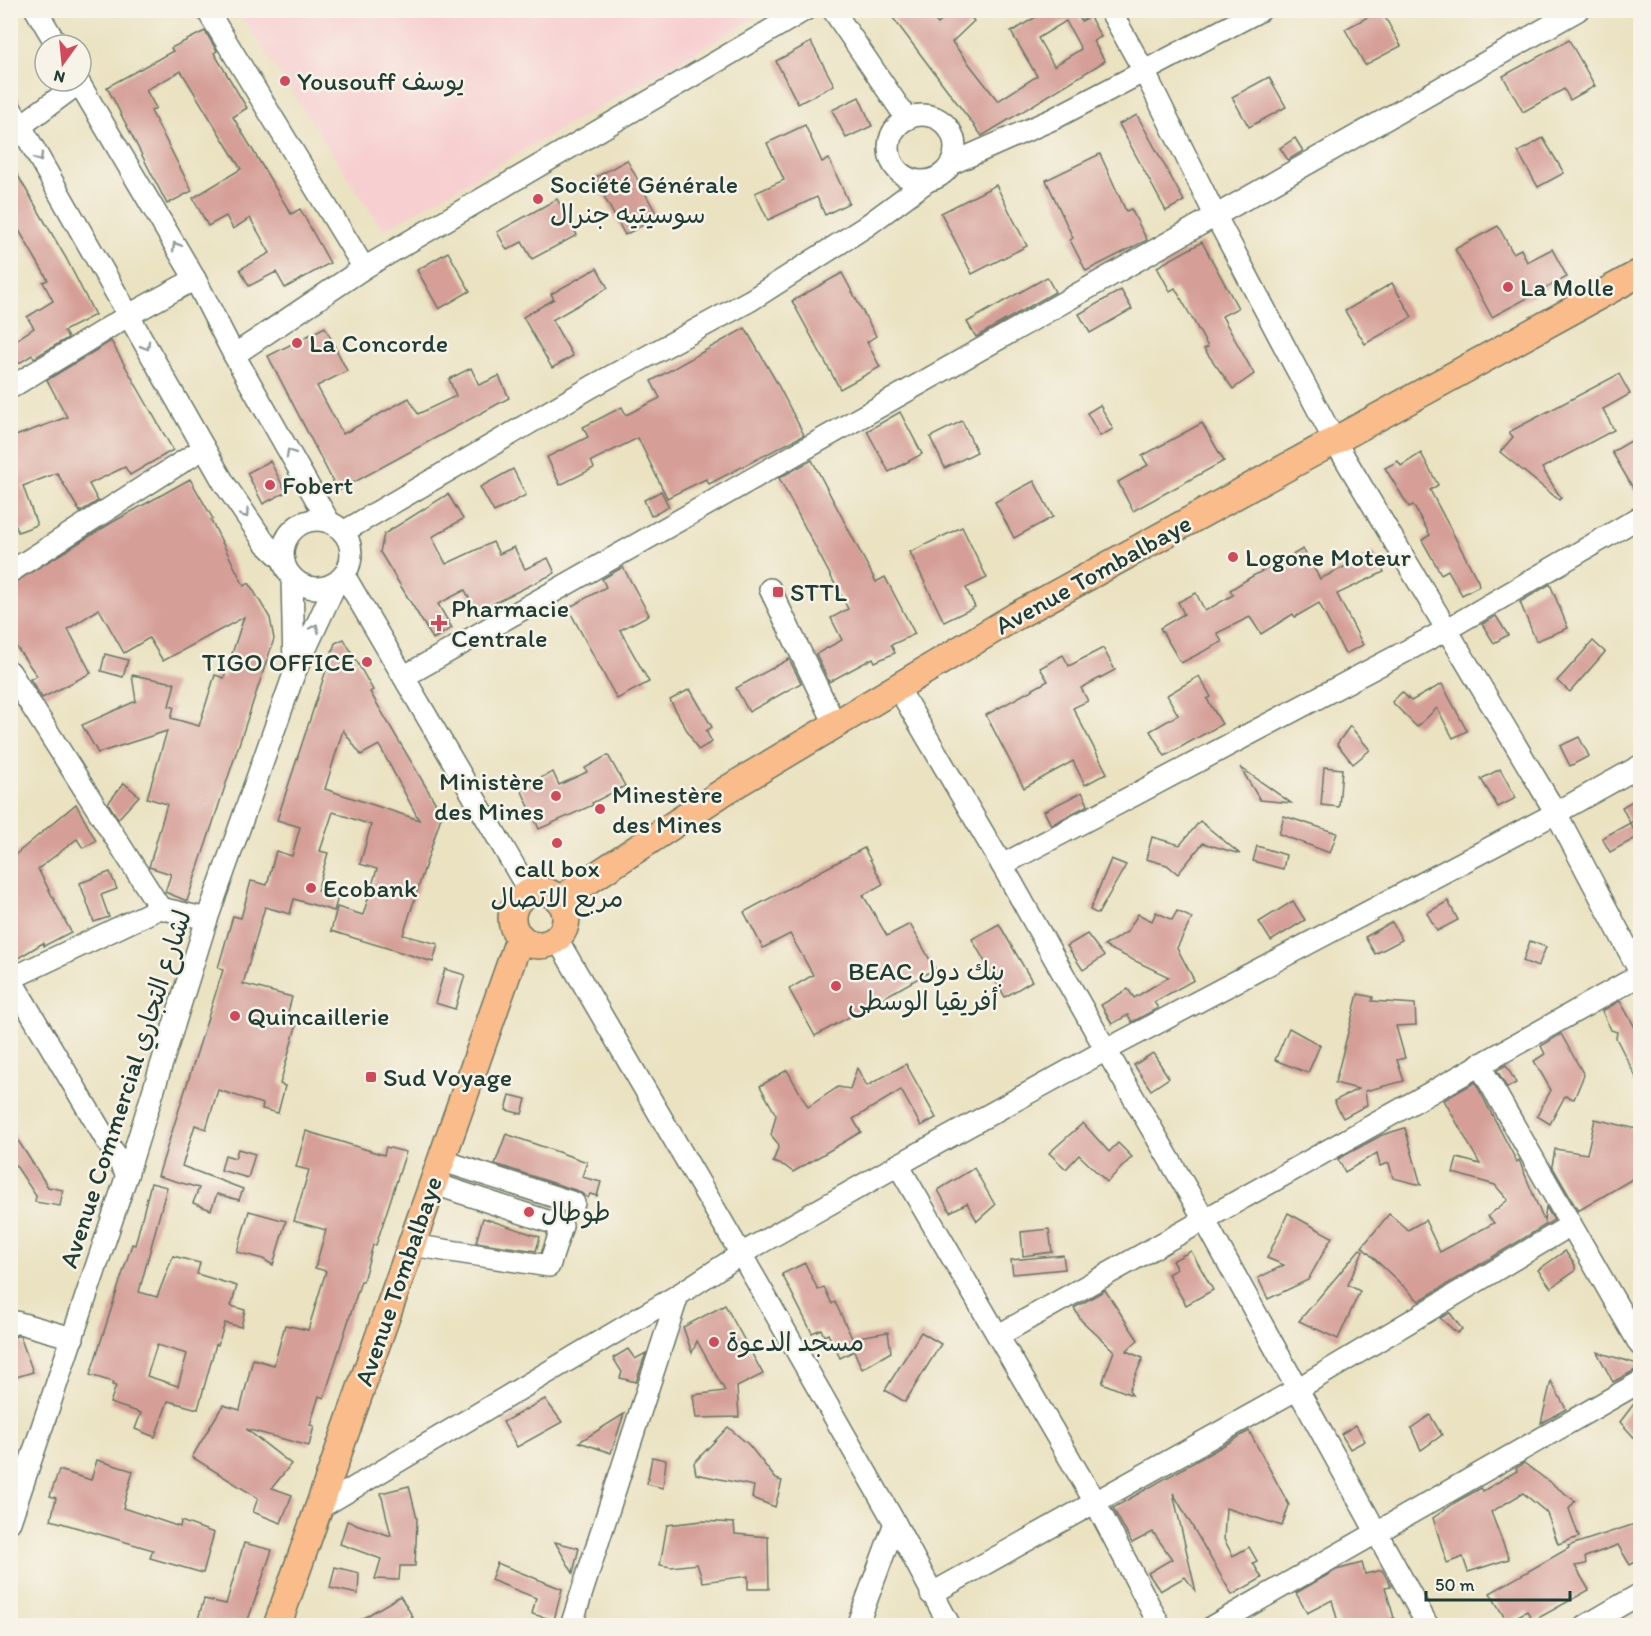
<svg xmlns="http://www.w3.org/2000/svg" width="1651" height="1636" font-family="Itim,'Playpen Sans Arabic',sans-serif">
<rect width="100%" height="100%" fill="#f7f3e8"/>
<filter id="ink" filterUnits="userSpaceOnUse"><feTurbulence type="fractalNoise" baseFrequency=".0167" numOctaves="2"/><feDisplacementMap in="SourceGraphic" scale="12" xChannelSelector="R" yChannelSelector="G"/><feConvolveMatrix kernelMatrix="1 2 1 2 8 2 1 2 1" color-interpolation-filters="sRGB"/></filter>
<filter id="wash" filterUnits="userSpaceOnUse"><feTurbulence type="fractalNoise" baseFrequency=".008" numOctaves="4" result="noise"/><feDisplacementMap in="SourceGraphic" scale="24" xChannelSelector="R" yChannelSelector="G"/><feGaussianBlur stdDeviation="1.35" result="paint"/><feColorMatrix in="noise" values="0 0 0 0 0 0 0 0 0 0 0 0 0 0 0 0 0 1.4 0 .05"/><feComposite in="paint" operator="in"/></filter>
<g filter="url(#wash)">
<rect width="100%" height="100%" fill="#eae2c1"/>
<polygon fill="#f7cfd1" points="238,11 767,11 383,230"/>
<g id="blocks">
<g fill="#d59f97" fill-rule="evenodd">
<path d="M887 10H927L938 24 952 10H964L974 21 952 42 998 101 1037 76 1011 32 1047 10 1062 13 1075 10 1081 21 1090 17 1101 37 1093 41 1105 61 982 136ZM1066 21 1081 49 1054 66 1038 38Z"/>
<polygon points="1381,10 1401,46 1365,65 1345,29"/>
<polygon points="205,31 217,51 214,53 247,108 233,117 291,214 300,209 330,263 285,288 276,272 249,286 240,269 270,253 250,218 233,229 226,216 208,226 193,198 241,169 181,71 146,90 156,108 151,111 192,191 167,204 107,87 173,51 171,48"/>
<polygon points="1569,40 1595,86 1570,100 1564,89 1523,112 1503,76"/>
<polygon points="811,42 834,85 798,104 776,61"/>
<polygon points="1269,77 1286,107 1249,127 1232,97"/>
<polygon points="859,97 872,126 846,138 832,110"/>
<polygon points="1137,115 1184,201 1166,211 1119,124"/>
<polygon points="805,125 822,162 829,159 849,203 825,215 817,197 768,220 755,193 784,180 767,143"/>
<polygon points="1295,138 1303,151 1288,160 1280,148"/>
<polygon points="1543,138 1564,173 1538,187 1518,152"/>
<polygon points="1100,154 1126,211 1131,209 1147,240 1086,271 1070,240 1073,238 1046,180"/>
<polygon points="627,160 658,217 625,235 594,178"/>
<polygon points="10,162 66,258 95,315 64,331 68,338 34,358 32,355 10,369 10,344 34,328 27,317 53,301 43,282 48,280 10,215"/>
<polygon points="996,185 1027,246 972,274 941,213"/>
<polygon points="557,199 577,235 532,259 522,242 507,250 497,232"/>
<polygon points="1498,226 1513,253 1521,249 1527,262 1552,249 1567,277 1492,317 1455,249"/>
<polygon points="1202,242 1238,308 1222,316 1254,374 1233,389 1204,349 1208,347 1175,288 1170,291 1157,267"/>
<polygon points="448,252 470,291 439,309 417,270"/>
<polygon points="597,268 608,288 552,320 573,356 552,368 523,317 554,299 551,294"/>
<polygon points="842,273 876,336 867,342 880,367 840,389 792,301"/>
<polygon points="1047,277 1055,292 976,337 967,322"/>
<polygon points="1392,283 1412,317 1365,344 1345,311"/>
<polygon points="1121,290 1132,309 1090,333 1079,314"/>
<polygon points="325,327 347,371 317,386 343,434 409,398 418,414 456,396 449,379 471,368 479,385 499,376 509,398 338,491 268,356"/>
<polygon points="745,328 776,381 804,435 709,484 706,479 667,498 638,438 591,461 594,468 560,485 547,457 588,437 583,427 622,407 626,415 660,398 651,381"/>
<polygon points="111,341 173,450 130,475 125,467 89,484 98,501 80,512 57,473 23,486 37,525 18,532 10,511 10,438 67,417 47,380"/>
<polygon points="1619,374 1630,394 1603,409 1614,430 1542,468 1561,498 1559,500 1500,452 1513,437 1509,432"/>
<polygon points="1100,405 1113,429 1100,436 1087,413"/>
<polygon points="900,412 922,454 889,472 867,431"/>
<polygon points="962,421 977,452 945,468 930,437"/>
<polygon points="1202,423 1224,461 1133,511 1118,482 1148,465 1142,456"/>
<polygon points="1641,435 1641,502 1612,452"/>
<polygon points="1421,453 1438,485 1430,490 1478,581 1479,586 1462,595 1448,570 1441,574 1422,540 1430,535 1413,505 1409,507 1385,468 1398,461 1401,466"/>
<polygon points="812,460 876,582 885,577 915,634 891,645 895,653 875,662 873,658 829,682 816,654 842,640 831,618 848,609 779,478"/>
<polygon points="270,461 286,492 263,504 247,473"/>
<polygon points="513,469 526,495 494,512 480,487"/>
<polygon points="190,479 213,519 211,520 244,586 249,583 270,618 274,639 187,901 165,892 171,874 149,867 167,804 147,798 167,731 98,753 82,725 136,701 132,675 175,683 169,706 174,707 171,718 199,726 215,675 224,678 244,617 163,661 149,638 124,653 99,609 68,629 91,673 42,698 30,679 37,676 10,638 10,585 111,523"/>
<polygon points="1034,481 1053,517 1014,538 995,502"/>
<polygon points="661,491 669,507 651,516 644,500"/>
<polygon points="448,494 463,519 432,537 446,564 493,542 499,554 514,547 525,569 548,558 555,573 476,612 465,590 438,604 452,628 433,639 380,552 384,534"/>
<polygon points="962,527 987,578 966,588 975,607 944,622 910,552"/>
<polygon points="1303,549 1320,579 1374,552 1384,572 1337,594 1363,645 1345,654 1319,603 1295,617 1293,614 1261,634 1250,617 1217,633 1222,642 1181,663 1160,628 1184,614 1178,602 1196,593 1205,611 1233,595 1230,590 1251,577"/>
<polygon points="623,567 649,615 620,630 649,682 617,699 568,608 606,587 602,579"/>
<polygon points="1550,584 1568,628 1536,641 1520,602"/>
<polygon points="1496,616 1508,635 1494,643 1482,624"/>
<path d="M344 639 373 690 370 692 442 814 403 935 438 944 433 962 331 931 337 907 363 915 377 869 360 864 371 825 333 812 320 851 328 853 317 891 338 897 334 911 294 899 290 914 265 907 243 984 292 997 286 1020 297 1023 280 1084 285 1086 278 1113 262 1109 263 1104 218 1090 206 1129 195 1125 182 1166 243 1189 239 1200 217 1194 211 1210 193 1203 199 1188 158 1176 223 970 218 968 233 916 241 918 251 881 267 885 276 851 292 856 300 827 277 820 335 643ZM343 730 361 755 379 745 419 820 325 789Z"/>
<polygon points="1593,641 1605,652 1570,692 1557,681"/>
<polygon points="1103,648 1115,670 1081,688 1088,701 1073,708 1107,773 1085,785 1073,761 1024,788 986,715 1048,681 1040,668 1063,655 1069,666"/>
<polygon points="105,654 128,660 123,677 101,671"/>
<polygon points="789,659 801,683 749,712 736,688"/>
<polygon points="1199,676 1211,697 1207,699 1222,724 1165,756 1150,731 1178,715 1167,695"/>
<polygon points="1442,684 1467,731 1453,738 1437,708 1417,727 1392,702 1402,692 1411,701"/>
<polygon points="690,689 712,727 706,731 712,742 698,750 670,700"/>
<polygon points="1350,726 1370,750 1353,764 1337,744"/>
<polygon points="1579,737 1589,756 1570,766 1560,746"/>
<polygon points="608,755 625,786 592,803 593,805 539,829 520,787 553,772 559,785 587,772 585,768"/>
<polygon points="1240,767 1291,803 1260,800"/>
<polygon points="1324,767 1342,769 1339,807 1321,805"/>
<polygon points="1500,769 1516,798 1498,807 1481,779"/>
<polygon points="124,783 139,796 118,819 108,803"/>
<polygon points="1082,792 1088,805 1051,825 1044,811"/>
<polygon points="1641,796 1641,817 1630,823 1622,807"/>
<polygon points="76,804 96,841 83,848 77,839 38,869 71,932 44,946 43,943 10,963 10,859"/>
<polygon points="1284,816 1337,833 1330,853 1279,834"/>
<polygon points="1200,821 1240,854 1203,843 1178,874 1167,865 1146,859 1152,837 1180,845"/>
<polygon points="1630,823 1638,837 1610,852 1602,838"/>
<polygon points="1257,846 1286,855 1283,869 1253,861"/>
<polygon points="864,848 883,884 863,895 887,936 910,924 935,969 815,1036 789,989 813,975 790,934 763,948 744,912"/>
<polygon points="1111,859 1126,865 1098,914 1090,910"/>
<polygon points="110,872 117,889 101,895 109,917 94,922 80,883"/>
<polygon points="1293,901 1305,920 1271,941 1259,922"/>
<polygon points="1448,901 1458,920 1437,931 1427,913"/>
<polygon points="1177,911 1192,918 1177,948 1194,980 1154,1002 1158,1008 1132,1022 1128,1015 1112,1024 1101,1005 1128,989 1134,998 1169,977 1104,946 1127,932 1138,914 1152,921 1156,912 1172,920"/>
<polygon points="1392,922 1402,940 1375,954 1365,937"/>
<polygon points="999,924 1032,981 1005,997 972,939"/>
<polygon points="1087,934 1104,956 1083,970 1067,946"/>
<polygon points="1530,941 1546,947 1538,967 1523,961"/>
<polygon points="445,969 465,975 455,1009 435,1003"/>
<polygon points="1358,994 1373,997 1372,1001 1415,1004 1416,1025 1396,1026 1405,1058 1397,1060 1404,1081 1365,1091 1367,1105 1343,1118 1334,1101 1358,1089 1335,1083"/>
<polygon points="1620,1001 1641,1038 1641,1087 1616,1038 1617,1032 1611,1030 1602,1011"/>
<polygon points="1289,1028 1320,1045 1308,1073 1275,1060"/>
<polygon points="1561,1034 1584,1075 1574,1099 1565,1096 1550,1124 1537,1116 1551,1090 1534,1061 1545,1054 1541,1046"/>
<polygon points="1153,1053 1169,1078 1151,1090 1134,1065"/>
<polygon points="906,1064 936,1118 921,1126 901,1090 853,1119 861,1132 793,1172 785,1166 773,1162 779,1145 771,1135 776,1115 760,1086 787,1070 808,1107 838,1087 850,1089 857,1068 867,1086"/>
<polygon points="1506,1065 1516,1083 1507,1088 1497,1070"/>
<polygon points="1475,1082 1517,1162 1519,1160 1544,1221 1546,1207 1554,1220 1419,1301 1362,1247 1389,1214 1408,1230 1425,1220 1440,1252 1494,1223 1488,1216 1508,1200 1495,1185 1453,1173 1457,1158 1480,1164 1444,1100"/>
<polygon points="510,1095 526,1099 522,1114 506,1110"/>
<polygon points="1595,1119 1641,1130 1641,1174 1578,1211 1552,1166 1555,1149 1587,1154"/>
<polygon points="1083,1123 1109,1152 1118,1143 1132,1157 1107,1182 1079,1155 1066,1169 1049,1153"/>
<polygon points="10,1128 48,1187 63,1190 60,1206 35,1202 36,1196 10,1157"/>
<polygon points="1405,1128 1421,1185 1393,1178 1389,1163 1380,1166 1377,1153 1345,1172 1338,1159 1382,1135"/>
<polygon points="306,1131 384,1155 386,1147 406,1152 376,1245 373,1245 363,1281 361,1281 324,1398 319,1396 310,1425 314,1426 309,1446 246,1429 291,1464 272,1488 292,1495 281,1523 253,1512 258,1498 192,1457 223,1405 240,1410 253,1359 274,1365 285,1325 308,1330 326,1271 315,1268 326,1230 294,1221 309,1170 296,1167"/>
<polygon points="506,1134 587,1162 582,1177 601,1182 597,1196 590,1194 588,1198 578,1191 495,1164"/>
<polygon points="238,1149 255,1154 248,1178 221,1170 225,1155 235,1158"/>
<polygon points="974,1168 995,1205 977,1221 967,1203 950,1212 938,1190"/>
<path d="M151 1183 167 1187 139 1292 157 1297 173 1256 200 1263 197 1274 237 1286 231 1306 245 1310 241 1327 225 1323 218 1345 216 1344 198 1409 168 1401 155 1437 135 1429 141 1413 110 1403 116 1386 112 1385 113 1382 90 1375 132 1244 135 1245ZM157 1345 187 1354 178 1386 147 1376Z"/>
<polygon points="249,1211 286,1221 273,1265 263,1259 237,1252"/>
<polygon points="1288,1213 1332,1237 1308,1280 1268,1299 1258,1278 1284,1265 1267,1258"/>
<polygon points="483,1218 540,1237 536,1251 476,1242"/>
<polygon points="1049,1229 1052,1252 1023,1256 1021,1232"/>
<polygon points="1360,1249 1363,1251 1348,1285 1360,1291 1338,1339 1299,1321"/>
<polygon points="1191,1251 1213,1290 1186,1305 1168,1274 1177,1269 1172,1261"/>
<polygon points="1565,1251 1575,1265 1575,1271 1551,1288 1538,1270"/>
<polygon points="1063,1255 1065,1269 1013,1274 1011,1260"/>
<polygon points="805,1263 818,1290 824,1287 832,1304 835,1302 852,1338 888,1332 891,1352 862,1369 854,1351 840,1358 828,1334 824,1336 821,1329 812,1333 782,1274"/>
<polygon points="1105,1290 1138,1340 1126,1351 1143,1358 1129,1390 1132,1395 1102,1383 1114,1351 1081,1320 1074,1308"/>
<polygon points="725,1305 763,1374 737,1387 739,1417 696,1418 693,1395 725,1391 697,1341 692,1353 683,1327"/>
<polygon points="1450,1313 1462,1329 1457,1333 1440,1318"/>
<polygon points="921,1332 941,1344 905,1402 885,1390"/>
<polygon points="17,1336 20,1336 33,1372 10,1379 10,1338"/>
<polygon points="628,1349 635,1359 646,1353 636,1382 620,1378 622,1372 613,1358"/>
<polygon points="1597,1352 1641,1365 1641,1367 1613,1382"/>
<polygon points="1551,1381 1566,1409 1541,1423"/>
<polygon points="1640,1396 1640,1444 1620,1422"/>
<polygon points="545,1399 562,1422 517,1447 503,1422"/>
<polygon points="624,1414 611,1453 579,1442"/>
<polygon points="1430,1415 1442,1435 1421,1450 1411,1428"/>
<polygon points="1356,1425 1365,1441 1350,1449 1341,1434"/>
<polygon points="728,1427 749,1445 776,1479 782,1481 775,1507 752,1498 754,1486 696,1474 694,1463"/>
<polygon points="1249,1431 1289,1505 1282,1526 1226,1508 1224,1539 1233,1556 1249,1547 1257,1561 1253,1563 1262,1578 1232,1595 1173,1493 1196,1592 1185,1577 1160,1591 1148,1573 1172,1559 1153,1532 1132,1543 1113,1508"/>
<polygon points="652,1457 666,1460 663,1488 647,1484"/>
<polygon points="97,1460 133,1471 123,1508 180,1527 181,1521 214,1533 203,1573 150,1558 153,1550 51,1520 56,1498 50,1496 59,1470 91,1480"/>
<polygon points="1524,1463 1575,1501 1569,1509 1579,1537 1558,1544 1547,1513 1523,1493 1491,1512 1509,1559 1468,1572 1463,1557 1447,1563 1433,1518 1456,1502 1481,1488 1483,1491 1517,1471 1516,1468"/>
<polygon points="409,1486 417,1519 415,1566 400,1566 399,1580 375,1579 381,1559 340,1544 347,1521 391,1536 381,1493"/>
<polygon points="702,1521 734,1523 735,1534 768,1537 769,1589 748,1589 748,1576 703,1582 697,1564 671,1567 660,1565 667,1525"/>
<polygon points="1641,1522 1641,1559 1630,1565 1618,1545 1585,1557 1586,1564 1575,1566 1589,1590 1533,1621 1527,1611 1507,1622 1490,1593 1569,1548 1568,1546"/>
<polygon points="555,1542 579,1548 573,1573"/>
<polygon points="244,1543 272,1550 246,1626 196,1626 204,1599 226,1604"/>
<polygon points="497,1563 562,1589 554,1620 532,1614 536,1598 491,1580"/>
<polygon points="1362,1563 1365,1574 1382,1570 1391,1586 1385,1587 1394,1618 1384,1621 1385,1626 1339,1626 1332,1600 1307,1613 1296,1593 1336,1570"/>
<polygon points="335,1567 359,1573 358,1594 330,1588"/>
<polygon points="400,1596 413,1617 399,1626 350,1626"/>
</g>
</g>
</g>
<g filter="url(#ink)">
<use href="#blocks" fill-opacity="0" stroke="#667765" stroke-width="1.5"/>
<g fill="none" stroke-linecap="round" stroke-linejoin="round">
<g stroke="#667765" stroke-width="24">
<g id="minor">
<polyline points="36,10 57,45"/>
<polyline points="207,10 364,268"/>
<polyline points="833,10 907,119"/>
<polyline points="1110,10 1145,73 1215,215 1334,440 1556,813 1640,972"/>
<polyline points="78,81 195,279 234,355 329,522"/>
<polyline points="10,107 224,483 265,543 284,561"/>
<circle cx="922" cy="148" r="33"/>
<polyline points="11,133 79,83"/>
<polyline points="953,163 1053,119 1261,10"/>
<polyline points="234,355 364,268 805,10"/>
<polyline points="10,388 129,315 195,279"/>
<circle cx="317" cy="554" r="34"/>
<polyline points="343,532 593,386 751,300 865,227 926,182"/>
<polyline points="10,572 204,448"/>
<polyline points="344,575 530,893"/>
<polyline points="292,577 294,667"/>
<polyline points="770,589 835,724"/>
<polyline points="10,672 160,908"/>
<polyline points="405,676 1578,10"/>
<polyline points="897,686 1002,865 1106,1050 1204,1219 1428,1626"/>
<polyline points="1002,865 1446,630 1640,517"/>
<polyline points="557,939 741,1254 895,1523 950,1626"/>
<polyline points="10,978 127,1175"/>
<polyline points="10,979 160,908 207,919"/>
<polyline points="1479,1064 1640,1345"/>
<polyline points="440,1160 574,1203"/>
<polyline points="898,1165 1095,1502 1160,1626"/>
<polyline points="411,1245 549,1266 562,1226 432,1183"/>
<polyline points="10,1325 16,1322 73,1338"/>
<polyline points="999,1335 1640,975"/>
<polyline points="318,1509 678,1295 741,1254 898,1165 1106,1050 1556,813 1640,766"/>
<polyline points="10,1522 127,1175 207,919 294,674 336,583"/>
<polyline points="931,1594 1299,1388 1571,1225"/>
<polyline points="571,1626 678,1295"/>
<polyline points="857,1626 895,1523"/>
<polyline points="1213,1626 1640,1382"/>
<polyline points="1585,1626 1640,1594"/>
</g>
</g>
<g stroke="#667765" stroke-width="30">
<g id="major">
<circle cx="539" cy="918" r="27"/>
<polyline points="559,900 728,789 1016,616 1640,273"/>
<polyline points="277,1626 520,937"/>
</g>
</g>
<use href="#minor" stroke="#fff" stroke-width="21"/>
<use href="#major" stroke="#f9bc8a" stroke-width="27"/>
</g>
<defs><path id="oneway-chevron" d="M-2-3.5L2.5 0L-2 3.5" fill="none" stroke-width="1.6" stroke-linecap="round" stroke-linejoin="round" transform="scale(1.5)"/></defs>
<g stroke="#8f9e9a">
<use href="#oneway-chevron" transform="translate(39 158) rotate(60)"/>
<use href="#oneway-chevron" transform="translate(176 246) rotate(-121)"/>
<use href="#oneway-chevron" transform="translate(146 346) rotate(60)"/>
<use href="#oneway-chevron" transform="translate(290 453) rotate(-119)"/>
<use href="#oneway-chevron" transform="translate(245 514) rotate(56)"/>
<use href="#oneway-chevron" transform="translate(315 628) rotate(-65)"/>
</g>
</g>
<g fill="#d1495b" stroke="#f7f3e8" stroke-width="2">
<circle cx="285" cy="81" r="6"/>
<circle cx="538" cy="199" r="6"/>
<circle cx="1508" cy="287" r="6"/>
<circle cx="297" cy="343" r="6"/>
<circle cx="270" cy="485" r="6"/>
<circle cx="1233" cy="557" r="6"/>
<rect x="772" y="586" width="12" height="12" rx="3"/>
<path d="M436 614h6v6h6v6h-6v6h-6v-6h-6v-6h6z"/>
<circle cx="367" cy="662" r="6"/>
<circle cx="556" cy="796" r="6"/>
<circle cx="600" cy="809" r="6"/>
<circle cx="557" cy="843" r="6"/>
<circle cx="311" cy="888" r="6"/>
<circle cx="836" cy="986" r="6"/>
<circle cx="235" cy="1016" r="6"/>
<rect x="365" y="1071" width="12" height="12" rx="3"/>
<circle cx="529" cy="1212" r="6"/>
<circle cx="714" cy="1342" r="6"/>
</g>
<g text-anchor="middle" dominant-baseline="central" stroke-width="5" stroke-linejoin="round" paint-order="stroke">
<g font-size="26" fill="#1f3d34" stroke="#f7f3e8" text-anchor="start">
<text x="297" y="81">Yousouff يوسف</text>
<text x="550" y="184">Société Générale<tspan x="550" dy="30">سوسيتيه جنرال</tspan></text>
<text x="1520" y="287">La Molle</text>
<text x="309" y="343">La Concorde</text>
<text x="282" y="485">Fobert</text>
<text x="1245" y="557">Logone Moteur</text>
<text x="790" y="592">STTL</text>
<text x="451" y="608">Pharmacie<tspan x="451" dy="30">Centrale</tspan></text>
<text x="355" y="662" text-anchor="end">TIGO OFFICE</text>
<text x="544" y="781" text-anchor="end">Ministère<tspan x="544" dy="30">des Mines</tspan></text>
<text x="612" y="794">Minestère<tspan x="612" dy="30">des Mines</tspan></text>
<text x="557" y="868" text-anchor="middle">call box<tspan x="557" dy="30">مربع الاتصال</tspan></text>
<text x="323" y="888">Ecobank</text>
<text x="848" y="971">BEAC بنك دول<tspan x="848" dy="30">أفريقيا الوسطى</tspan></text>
<text x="247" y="1016">Quincaillerie</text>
<text x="383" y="1077">Sud Voyage</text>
<text x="541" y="1212">طوطال</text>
<text x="726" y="1342">مسجد الدعوة</text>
</g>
<g font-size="26" fill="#1f3d34" stroke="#f7f3e8">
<text transform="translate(1093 574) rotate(-29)">Avenue Tombalbaye</text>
<text transform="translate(125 1089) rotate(-72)">Avenue Commercial لشارع التجاري</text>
<text transform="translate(398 1281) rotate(-71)">Avenue Tombalbaye</text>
</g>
</g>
<rect width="1651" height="1636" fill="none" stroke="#f7f3e8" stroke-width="36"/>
<g transform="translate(63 63) rotate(195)"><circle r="28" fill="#f7f3e8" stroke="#a1aaa0" stroke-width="1.5"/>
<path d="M0-4.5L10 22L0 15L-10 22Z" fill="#d1495b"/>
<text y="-9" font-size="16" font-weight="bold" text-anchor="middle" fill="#1f3d34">N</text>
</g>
<path d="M1426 1591v9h144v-9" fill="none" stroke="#1f3d34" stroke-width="3"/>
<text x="1435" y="1591" font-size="18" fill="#1f3d34" stroke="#f7f3e8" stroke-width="4.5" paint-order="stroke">50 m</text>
</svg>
